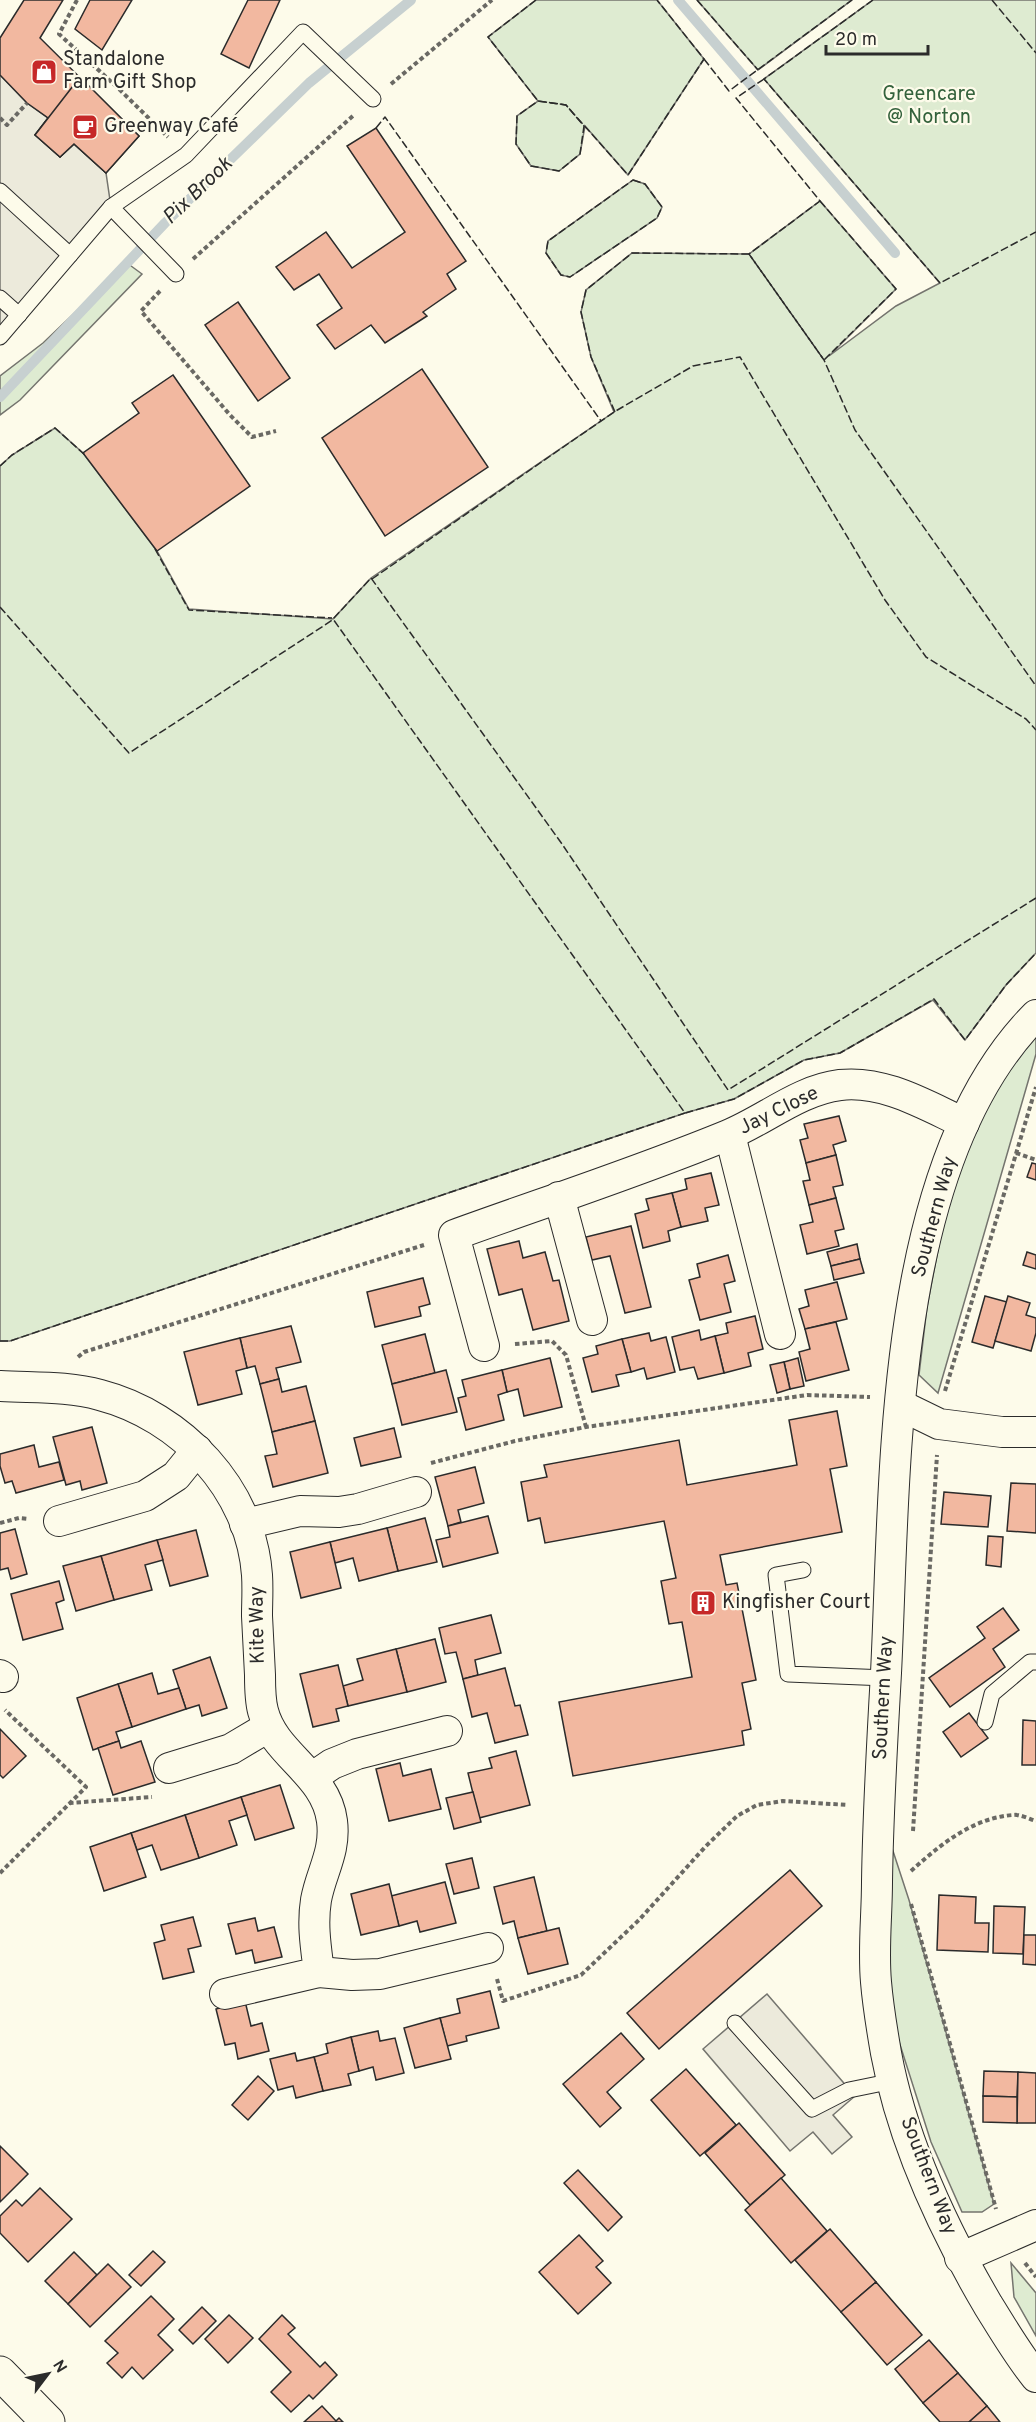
<svg xmlns="http://www.w3.org/2000/svg" width="1036" height="2422" font-family="Overpass,sans-serif">
<rect width="100%" height="100%" fill="#fdfbea"/>
<g fill="#deebd1" stroke="#74746e" stroke-width="1.5">
<polygon points="536,0 657,0 704,59 628,175 585,126 580,154 559,171 531,166 516,144 517,116 538,101 488,37"/>
<polygon points="697,0 852,0 758,70"/>
<polygon points="873,0 1036,0 1036,953 1006,985 965,1040 933,1000 840,1053 804,1060 734,1099 685,1113 10,1341 0,1341 0,466 12,455 55,428 83,453 157,551 189,609 333,619 371,578 614,412 591,357 581,312 586,290 632,253 749,254 820,201 896,289 829,356 896,306 940,283 764,79"/>
<polygon points="633,180 645,184 662,207 657,218 570,277 561,275 546,253 548,241"/>
<polygon points="127,263 142,274 20,400 0,415 0,376 43,343"/>
<polygon points="1036,1038 1036,1054 938,1393 919,1375 927,1307 955,1162 980,1113 1029,1039"/>
<polygon points="892,1848 909,1900 994,2204 982,2212 962,2212 931,2142 888,2007"/>
<polygon points="1011,2263 1036,2293 1036,2336 1014,2297"/>
</g>
<g fill="#eceadb" stroke="#74746e" stroke-width="1.5">
<polygon points="0,75 27,103 48,118 35,135 60,157 74,144 106,173 111,207 0,337"/>
<polygon points="767,1994 855,2096 833,2115 852,2137 832,2154 813,2132 790,2151 703,2049"/>
</g>
<g fill="none" stroke-linecap="round" stroke-linejoin="round">
<g stroke="#c7d0d0" stroke-width="10">
<polyline points="678,0 895,253"/>
<polyline points="0,397 165,223 309,83 411,0"/>
</g>
</g>
<g fill="#f2b8a0" stroke="#2b2b2b" stroke-width="1.5">
<polygon points="24,0 63,0 40,38 139,136 106,173 74,144 60,157 35,135 48,118 27,103 0,75 0,38"/>
<polygon points="90,0 132,0 102,50 75,29"/>
<polygon points="248,0 280,0 249,68 221,54"/>
<polygon points="80,77 139,136 106,173 74,144 60,157 35,135"/>
<polygon points="376,128 466,261 447,274 456,289 423,312 427,316 385,343 371,325 335,349 317,325 342,308 319,274 294,290 276,267 326,232 352,268 405,232 347,146"/>
<polygon points="238,302 290,378 258,401 205,325"/>
<polygon points="422,369 488,467 385,536 322,438"/>
<polygon points="173,375 250,486 157,551 83,453 139,413 132,403"/>
<polygon points="839,1116 846,1141 833,1145 836,1155 806,1163 800,1140 808,1138 804,1124"/>
<polygon points="836,1155 843,1185 833,1187 836,1198 809,1205 803,1181 810,1180 806,1163"/>
<polygon points="1032,1163 1036,1164 1036,1180 1027,1177"/>
<polygon points="711,1173 719,1205 705,1208 708,1221 681,1227 672,1193 687,1189 685,1179"/>
<polygon points="672,1193 681,1227 668,1231 670,1241 643,1248 635,1214 649,1210 646,1199"/>
<polygon points="836,1198 844,1229 835,1231 839,1246 807,1254 800,1225 813,1222 809,1205"/>
<polygon points="631,1226 651,1307 625,1313 610,1256 592,1260 586,1237"/>
<polygon points="519,1241 523,1258 545,1252 553,1281 559,1280 569,1321 533,1330 522,1289 499,1295 487,1249"/>
<polygon points="857,1244 860,1259 831,1266 827,1252"/>
<polygon points="1027,1252 1036,1255 1036,1269 1023,1265"/>
<polygon points="728,1255 735,1281 724,1284 731,1312 700,1320 689,1280 700,1277 697,1264"/>
<polygon points="860,1259 864,1273 834,1280 831,1266"/>
<polygon points="423,1278 430,1304 419,1307 421,1316 375,1327 367,1292"/>
<polygon points="837,1282 847,1319 805,1329 799,1309 809,1306 805,1290"/>
<polygon points="985,1296 1007,1302 993,1348 972,1342"/>
<polygon points="1008,1296 1030,1303 1026,1315 1036,1318 1036,1333 1031,1351 995,1341"/>
<polygon points="755,1316 763,1349 748,1353 751,1366 724,1373 715,1336 728,1333 726,1323"/>
<polygon points="836,1322 849,1370 806,1381 799,1352 810,1349 805,1329"/>
<polygon points="291,1326 301,1362 276,1368 279,1379 260,1384 255,1366 247,1368 240,1338"/>
<polygon points="699,1330 701,1340 715,1336 724,1373 698,1379 694,1367 680,1370 672,1337"/>
<polygon points="649,1333 651,1341 666,1337 675,1372 647,1379 644,1368 631,1372 622,1339"/>
<polygon points="425,1334 435,1373 392,1384 382,1345"/>
<polygon points="240,1338 247,1368 236,1371 242,1394 198,1405 184,1352"/>
<polygon points="622,1339 631,1372 616,1375 619,1386 592,1392 583,1358 598,1354 596,1346"/>
<polygon points="550,1358 562,1407 524,1416 518,1389 507,1392 502,1370"/>
<polygon points="798,1358 804,1386 790,1389 784,1362"/>
<polygon points="784,1362 790,1389 777,1393 770,1365"/>
<polygon points="446,1370 457,1412 402,1425 392,1384"/>
<polygon points="502,1370 507,1392 498,1395 504,1420 466,1430 458,1398 466,1396 462,1380"/>
<polygon points="279,1379 282,1392 306,1386 315,1421 272,1432 260,1384"/>
<polygon points="837,1411 847,1466 830,1469 842,1532 720,1555 726,1585 737,1583 756,1680 742,1683 751,1729 742,1731 744,1745 573,1776 559,1702 692,1677 682,1622 669,1624 661,1581 676,1578 664,1521 545,1543 540,1518 528,1521 521,1482 547,1477 544,1465 679,1440 687,1485 797,1465 789,1420"/>
<polygon points="315,1421 328,1473 273,1487 265,1456 277,1454 272,1432"/>
<polygon points="92,1427 107,1483 82,1490 80,1481 66,1485 53,1437"/>
<polygon points="394,1428 401,1457 361,1466 354,1438"/>
<polygon points="34,1445 39,1467 59,1462 64,1480 16,1493 12,1481 5,1483 0,1466 0,1454"/>
<polygon points="475,1467 484,1503 458,1510 461,1522 448,1526 435,1477"/>
<polygon points="1011,1483 1036,1484 1036,1533 1007,1531"/>
<polygon points="944,1492 991,1496 988,1527 941,1524"/>
<polygon points="488,1516 498,1553 443,1567 436,1540 450,1537 448,1526"/>
<polygon points="425,1518 437,1562 398,1571 387,1528"/>
<polygon points="387,1528 398,1571 359,1581 353,1558 335,1563 330,1542"/>
<polygon points="15,1529 27,1574 11,1579 8,1568 0,1570 0,1533"/>
<polygon points="196,1530 208,1576 170,1586 157,1540"/>
<polygon points="988,1536 1003,1537 1001,1567 986,1565"/>
<polygon points="157,1540 163,1560 145,1565 152,1590 114,1600 101,1556"/>
<polygon points="330,1542 341,1588 301,1598 290,1552"/>
<polygon points="101,1556 114,1600 76,1611 63,1566"/>
<polygon points="59,1581 64,1600 56,1603 63,1629 23,1640 11,1594"/>
<polygon points="1003,1608 1019,1630 993,1649 1005,1667 950,1707 929,1678 985,1638 977,1627"/>
<polygon points="491,1615 501,1653 475,1660 478,1675 463,1679 456,1652 445,1654 439,1628"/>
<polygon points="435,1639 446,1682 407,1692 396,1649"/>
<polygon points="396,1649 407,1692 348,1706 343,1686 363,1680 357,1659"/>
<polygon points="210,1657 227,1708 202,1716 199,1705 186,1709 173,1670"/>
<polygon points="338,1665 348,1706 336,1709 339,1721 313,1727 300,1674"/>
<polygon points="505,1668 515,1706 520,1705 528,1735 495,1743 487,1713 472,1717 463,1679"/>
<polygon points="152,1673 158,1694 179,1688 186,1709 132,1727 118,1684"/>
<polygon points="118,1684 132,1727 116,1732 119,1741 93,1750 77,1698"/>
<polygon points="969,1713 988,1738 961,1757 943,1732"/>
<polygon points="1023,1720 1036,1721 1036,1765 1022,1765"/>
<polygon points="0,1729 26,1756 3,1778 0,1775"/>
<polygon points="119,1741 121,1748 141,1741 155,1782 113,1795 98,1748"/>
<polygon points="516,1751 530,1805 479,1818 468,1773 492,1768 489,1758"/>
<polygon points="400,1763 403,1776 431,1769 441,1809 389,1821 376,1769"/>
<polygon points="280,1785 294,1828 255,1840 241,1797"/>
<polygon points="473,1792 481,1822 454,1829 446,1798"/>
<polygon points="241,1797 247,1815 229,1821 237,1845 199,1858 185,1815"/>
<polygon points="185,1815 199,1858 161,1870 152,1845 137,1850 131,1833"/>
<polygon points="131,1833 146,1877 104,1891 90,1847"/>
<polygon points="472,1858 479,1888 454,1894 446,1864"/>
<polygon points="790,1870 822,1906 659,2049 627,2013"/>
<polygon points="534,1877 547,1931 518,1938 514,1921 503,1924 494,1887"/>
<polygon points="445,1882 456,1923 420,1932 417,1921 399,1926 391,1896"/>
<polygon points="389,1884 399,1926 361,1935 351,1894"/>
<polygon points="939,1895 976,1897 975,1923 989,1923 988,1952 937,1950"/>
<polygon points="994,1906 1025,1907 1023,1954 993,1953"/>
<polygon points="193,1917 201,1946 188,1949 194,1972 163,1979 154,1943 165,1940 161,1925"/>
<polygon points="255,1918 258,1931 274,1927 282,1957 255,1963 252,1950 236,1954 228,1924"/>
<polygon points="559,1928 568,1964 528,1974 518,1938"/>
<polygon points="1024,1935 1036,1935 1036,1965 1023,1964"/>
<polygon points="490,1991 499,2028 466,2036 467,2041 447,2046 440,2018 460,2013 457,1999"/>
<polygon points="245,2001 251,2026 262,2023 269,2051 238,2059 235,2043 225,2045 216,2009"/>
<polygon points="440,2018 451,2059 415,2068 404,2028"/>
<polygon points="378,2031 380,2041 395,2038 404,2073 376,2080 373,2067 359,2071 351,2037"/>
<polygon points="621,2033 644,2059 607,2092 621,2108 600,2127 563,2084"/>
<polygon points="351,2037 359,2071 348,2074 351,2085 323,2091 314,2057 328,2053 326,2044"/>
<polygon points="295,2053 297,2061 314,2057 323,2091 296,2098 293,2086 278,2090 270,2059"/>
<polygon points="686,2069 736,2125 700,2156 651,2100"/>
<polygon points="984,2071 1018,2072 1017,2097 983,2096"/>
<polygon points="1018,2072 1036,2073 1036,2123 1017,2123"/>
<polygon points="258,2076 274,2091 248,2120 232,2105"/>
<polygon points="983,2096 1017,2097 1017,2123 983,2122"/>
<polygon points="739,2123 785,2175 750,2205 705,2153"/>
<polygon points="0,2146 28,2174 0,2202"/>
<polygon points="578,2170 622,2217 608,2231 564,2183"/>
<polygon points="781,2178 827,2231 791,2263 745,2210"/>
<polygon points="40,2188 72,2219 28,2262 0,2233 0,2216 16,2200 22,2206"/>
<polygon points="830,2229 876,2282 841,2312 795,2260"/>
<polygon points="579,2235 603,2261 596,2267 611,2283 578,2314 539,2272"/>
<polygon points="153,2251 165,2262 141,2286 129,2275"/>
<polygon points="74,2252 97,2275 68,2304 45,2281"/>
<polygon points="108,2264 131,2287 90,2327 68,2304"/>
<polygon points="876,2282 922,2335 887,2365 841,2312"/>
<polygon points="151,2296 174,2319 158,2335 173,2350 143,2379 132,2367 122,2378 107,2363 118,2353 105,2341"/>
<polygon points="202,2307 216,2321 193,2344 179,2330"/>
<polygon points="229,2315 253,2338 228,2363 205,2339"/>
<polygon points="282,2315 295,2328 288,2334 320,2367 325,2362 337,2375 313,2399 309,2395 291,2412 271,2392 291,2372 259,2339"/>
<polygon points="929,2340 958,2373 923,2403 895,2369"/>
<polygon points="958,2373 987,2406 969,2422 940,2422 923,2403"/>
<polygon points="322,2406 336,2421 339,2418 343,2422 304,2422"/>
<polygon points="987,2406 1000,2422 969,2422"/>
</g>
<g fill="none" stroke-linecap="round" stroke-linejoin="round">
<g stroke="#2b2b2b" stroke-width="17">
<g id="service">
<polyline points="0,191 70,255"/>
<polyline points="111,207 176,274"/>
<polyline points="0,298 19,315"/>
<polyline points="0,337 111,207 186,155 303,32 373,99"/>
<polyline points="803,1570 776,1575 788,1674 886,1678"/>
<polyline points="985,1722 992,1694 1030,1662 1036,1662"/>
<polyline points="735,2023 812,2109 849,2090 893,2081"/>
</g>
</g>
<g stroke="#2b2b2b" stroke-width="32">
<g id="minor">
<path d="M1036 1015C887 1165 896 1475 886 1673 882 1743 878 1812 877 1882 877 1915 873 1949 876 1982 878 2006 882 2030 886 2053 902 2140 944 2230 988 2305 1003 2329 1018 2355 1036 2377"/>
<polyline points="730,1135 780,1334"/>
<polyline points="559,1197 592,1320"/>
<path d="M484 1346 454 1235C545 1202 638 1172 728 1135 765 1120 799 1090 840 1085 884 1080 925 1105 964 1123"/>
<path d="M0 1386C33 1388 68 1386 100 1395 181 1416 251 1489 257 1575 258 1589 257 1603 257 1616 258 1636 259 1655 260 1675 260 1687 260 1700 263 1711 274 1755 326 1773 332 1821 336 1852 321 1872 316 1900 312 1925 316 1948 319 1972L225 1994"/>
<polyline points="900,1405 939,1424 1002,1432 1036,1432"/>
<polyline points="59,1521 145,1496 176,1476 197,1450"/>
<polyline points="245,1524 300,1511 339,1512 358,1509 416,1492"/>
<polyline points="0,1675 3,1677"/>
<polyline points="169,1768 231,1749 268,1727"/>
<polyline points="313,1777 332,1764 357,1754 447,1731"/>
<polyline points="319,1972 352,1975 380,1974 488,1948"/>
<polyline points="960,2258 1036,2225"/>
</g>
</g>
<g stroke="#2b2b2b" stroke-width="35">
<polyline id="tertiary" points="0,2373 48,2422"/>
</g>
<g stroke="#6a6964" stroke-width="4" stroke-dasharray="4.5 3" stroke-linecap="butt">
<polyline points="77,0 59,34 117,87 168,137"/>
<polyline points="391,84 492,0"/>
<polyline points="0,118 7,125 27,103"/>
<polyline points="193,259 355,114"/>
<polyline points="160,291 141,311 230,415 252,437 276,431"/>
<polyline points="1016,1153 1036,1160"/>
<polyline points="515,1344 552,1341 566,1355 586,1427"/>
<polyline points="78,1357 84,1352 424,1245"/>
<polyline points="945,1391 1036,1087"/>
<polyline points="431,1463 515,1441 586,1427 807,1395 870,1397"/>
<polyline points="0,1523 19,1518 29,1519"/>
<polyline points="69,1803 152,1797"/>
<polyline points="913,1831 937,1455"/>
<path d="M911 1871C940 1845 972 1818 1013 1815 1020 1814 1029 1819 1036 1821"/>
<polyline points="0,1873 86,1787 5,1710"/>
<polyline points="911,1904 996,2209"/>
<polyline points="497,1979 503,2001 581,1975 639,1920 706,1846 737,1816 757,1805 783,1801 848,1805"/>
<polyline points="1025,2263 1036,2277"/>
</g>
<use href="#service" stroke="#fdfbea" stroke-width="15"/>
<use href="#minor" stroke="#fdfbea" stroke-width="30"/>
<use href="#tertiary" stroke="#fdfbea" stroke-width="33"/>
<g stroke="#2b2b2b" stroke-width="1.5" stroke-dasharray="8 3" stroke-linecap="butt">
<polyline points="536,0 488,37 538,101 566,105 628,175 704,59 657,0"/>
<polyline points="697,0 758,70"/>
<polyline points="873,0 764,79 940,283 1036,232"/>
<polyline points="992,0 1036,53"/>
<polyline points="704,59 729,91 852,0"/>
<polyline points="764,79 736,98 820,201"/>
<polygon points="538,101 566,105 584,126 580,154 559,171 531,166 516,144 517,116"/>
<polyline points="376,128 385,117 601,421"/>
<polygon points="633,180 645,184 662,207 657,218 570,277 561,275 546,253 548,241"/>
<polygon points="820,201 896,289 824,360 749,254"/>
<polyline points="615,412 591,357 581,312 586,290 632,253 749,254 824,360 855,430 1036,686"/>
<polyline points="0,466 12,455 55,428 85,455"/>
<polyline points="155,549 189,610 332,618"/>
<polyline points="372,579 614,412 693,366 740,357 885,600 926,657 1026,719 1036,730"/>
<polyline points="0,607 129,753 334,619"/>
<polyline points="1036,898 728,1090 562,844 371,578 333,619 685,1113 734,1099 804,1060 840,1053 934,999 965,1040 1006,985 1036,953"/>
<polyline points="0,1341 10,1341 685,1113"/>
</g>
</g>
<defs>
<g id="shop-square" transform="scale(1.35)"><rect x="-9" y="-9" width="18" height="18" rx="4" fill="#c62828" stroke="#fdfbea"/><path d="M-5-2.5h2.3a2.7 3.5 0 0 1 5.4 0H5L5.5 6h-11ZM-1.5-2.5h3a1.5 2.3 0 0 0-3 0Z" fill="#fff"/></g>
<g id="cafe-square" transform="scale(1.35)"><rect x="-9" y="-9" width="18" height="18" rx="4" fill="#c62828" stroke="#fdfbea"/><path d="M-5.5-4.5H6V0H3Q3 3.5 0 3.5H-2.5Q-5.5 3.5-5.5 0ZM3-3.2v2h1.7v-2ZM-6 4.5H4V6H-6Z" fill="#fff"/></g>
<g id="building-square" transform="scale(1.35)"><rect x="-9" y="-9" width="18" height="18" rx="4" fill="#c62828" stroke="#fdfbea"/><path d="M-4-6H4V6H1V3H-1V6H-4ZM-2.5-4.3h1.7v1.8h-1.7ZM.8-4.3h1.7v1.8H.8ZM-2.5-1h1.7V.8h-1.7ZM.8-1h1.7V.8H.8Z" fill="#fff"/></g>
</defs>
<g fill-rule="evenodd">
<use href="#shop-square" x="44" y="72"/>
<use href="#cafe-square" x="85" y="127"/>
<use href="#building-square" x="703" y="1603"/>
</g>
<g text-anchor="middle" dominant-baseline="central" stroke-width="4.5" stroke-linejoin="round" paint-order="stroke">
<g font-size="20" fill="#2b2b2b" stroke="#fdfbea" text-anchor="start">
<text x="63" y="60">Standalone<tspan x="63" dy="23">Farm Gift Shop</tspan></text>
<text x="104" y="127">Greenway Café</text>
<text x="722" y="1603">Kingfisher Court</text>
</g>
<g font-size="20" fill="#34623c" stroke="#fdfbea">
<text x="929" y="95">Greencare<tspan x="929" dy="23">@ Norton</tspan></text>
</g>
<g font-size="20" fill="#2b2b2b" stroke="#fdfbea">
<text transform="translate(779 1111) rotate(-26)">Jay Close</text>
<text transform="translate(935 1217) rotate(-75)">Southern Way</text>
<text transform="translate(258 1625) rotate(-91)">Kite Way</text>
<text transform="translate(884 1698) rotate(-87)">Southern Way</text>
<text transform="translate(928 2176) rotate(69)">Southern Way</text>
</g>
<g font-size="21" font-style="italic" fill="#2b2b2b" stroke="#fdfbea">
<text transform="translate(198 191) rotate(-44)">Pix Brook</text>
</g>
</g>
<g transform="translate(48 2374) rotate(58)" stroke="#fdfbea" stroke-width="4.5" paint-order="stroke">
<path d="M0-4.5L10 22L0 15L-10 22Z" fill="#2b2b2b"/>
<text y="-9" font-size="16" font-weight="bold" text-anchor="middle" fill="#2b2b2b">N</text>
</g>
<path d="M826 45v9h102v-9" fill="none" stroke="#2b2b2b" stroke-width="3"/>
<text x="835" y="45" font-size="18" fill="#2b2b2b" stroke="#fdfbea" stroke-width="4.5" paint-order="stroke">20 m</text>
</svg>
